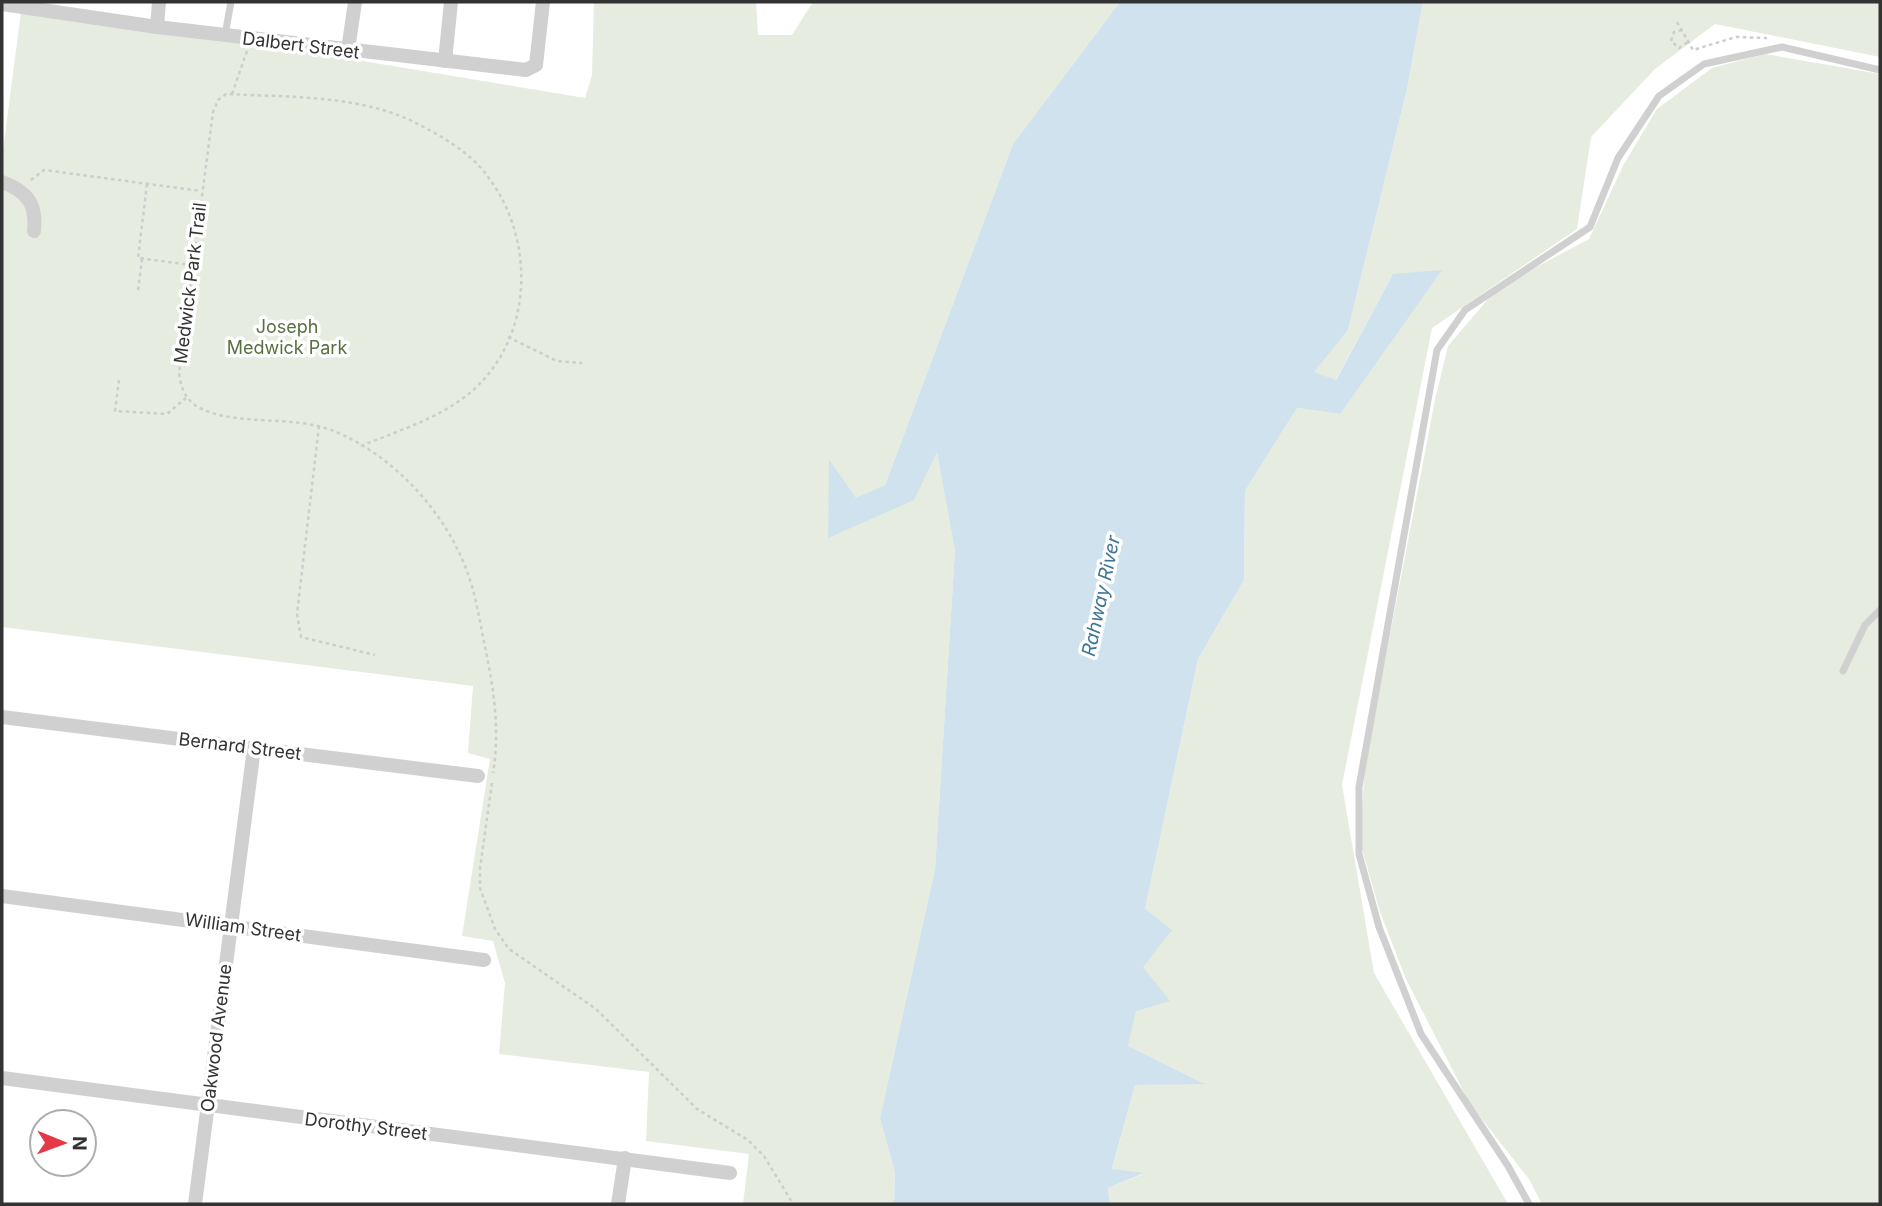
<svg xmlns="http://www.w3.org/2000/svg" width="1882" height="1206" font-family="Inter,sans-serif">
<rect width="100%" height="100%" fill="#fff"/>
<g fill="#e6ecdf">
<polygon points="594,2 756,2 758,35 792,35 813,2 1120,2 1013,144 885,485 856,499 830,460 828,537 937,451 955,551 935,869 880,1118 895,1173 894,1204 743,1204 749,1154 646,1141 649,1072 499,1054 505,983 493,941 462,936 490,759 468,753 473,686 2,627 2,158 21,12 157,27 585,98 592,75"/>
<polygon points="1423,2 1880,2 1880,57 1715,24 1655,69 1591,137 1577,229 1432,328 1342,785 1374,973 1508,1204 1110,1204 1108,1188 1143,1174 1112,1170 1135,1085 1203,1083 1127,1046 1143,967 1145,909 1198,659 1244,580 1245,491 1297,408 1340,414 1393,274 1335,381 1313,372 1348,330 1407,89"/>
<polygon points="1765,54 1880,74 1880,1204 1542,1204 1529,1179 1470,1104 1406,979 1380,912 1360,842 1365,765 1435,400 1448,346 1489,298 1531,270 1589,239 1624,164 1657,109 1712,68"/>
</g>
<polygon fill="#cfe2ee" points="1120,2 1423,2 1407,89 1348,330 1314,372 1336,380 1393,274 1442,270 1340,414 1297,408 1245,491 1244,580 1198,659 1145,909 1172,930 1143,967 1170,1001 1136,1011 1128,1046 1205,1084 1135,1085 1112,1169 1144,1173 1108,1188 1110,1204 894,1204 895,1173 880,1118 935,869 955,551 937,452 914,500 828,538 829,459 856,498 885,485 1013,144"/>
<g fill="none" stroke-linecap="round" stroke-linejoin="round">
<g stroke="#cdcdcd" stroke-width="2.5" stroke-dasharray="3.5 3.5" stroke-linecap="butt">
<polyline points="1677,22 1693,50 1736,37 1767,38"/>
<polyline points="1682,30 1674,32 1671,41 1679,48 1688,42"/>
<polyline points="232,94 247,51"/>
<polyline points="31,180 44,170 201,191"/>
<polyline points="147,184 138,258 192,265"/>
<polyline points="138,290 142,259"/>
<polyline points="508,337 557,361 582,363"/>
<polyline points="119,380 115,411 167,414 186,398"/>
<polyline points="319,426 297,614 301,637 375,655"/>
<path d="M361 446C398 431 440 418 471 392 537 335 536 230 480 167 462 147 434 132 410 120 355 95 286 97 226 94L218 100 213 112 179 373C181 390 187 403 204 410 243 426 294 415 334 431 399 458 455 522 473 590 478 609 481 628 485 647 494 689 500 731 493 773"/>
<polyline points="492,783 480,868 480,888 495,929 509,949 596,1009 697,1109 748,1140 764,1156 793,1204"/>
</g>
<g stroke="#d0d0d0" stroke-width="7">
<polyline points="225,35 231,2"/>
<polyline points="1843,671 1865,625 1880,610"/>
<polyline points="1529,1204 1508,1166 1421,1034 1379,927 1359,854 1359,787 1437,350 1465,310 1590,227 1618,158 1659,96 1704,64 1782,47 1880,70"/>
</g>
<g stroke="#d0d0d0" stroke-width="14">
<polyline points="2,4 157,27 526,70 536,65 543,2"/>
<polyline points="157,27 159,2"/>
<polyline points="348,50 355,2"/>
<polyline points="445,61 451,2"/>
<path d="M2 182C27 191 37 204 34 231"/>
<polyline points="2,717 478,776"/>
<polyline points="2,896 484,960"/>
<polyline points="2,1078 730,1173"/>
<polyline points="195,1204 254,748"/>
<polyline points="618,1204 625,1158"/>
</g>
</g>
<g text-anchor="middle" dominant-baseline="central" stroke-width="7" stroke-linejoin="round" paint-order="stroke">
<g font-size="18" fill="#333" stroke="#fff">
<text transform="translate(301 45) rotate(7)">Dalbert Street</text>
<text transform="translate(190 283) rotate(-83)">Medwick Park Trail</text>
<text transform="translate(240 746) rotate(7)">Bernard Street</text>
<text transform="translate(243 927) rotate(8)">William Street</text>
<text transform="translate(216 1038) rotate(-83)">Oakwood Avenue</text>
<text transform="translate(366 1126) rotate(7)">Dorothy Street</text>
</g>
<g font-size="18" fill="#56703f" stroke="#fff">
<text x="287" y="326">Joseph<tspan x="287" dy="21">Medwick Park</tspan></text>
</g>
<g font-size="19" font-style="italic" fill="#3f7597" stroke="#fff">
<text transform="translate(1101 596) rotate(-78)">Rahway River</text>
</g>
</g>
<rect width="1882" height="1206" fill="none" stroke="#333333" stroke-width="7"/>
<g transform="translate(63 1143) rotate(91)"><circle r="33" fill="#ffffff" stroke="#adadad" stroke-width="2"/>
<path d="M0-5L12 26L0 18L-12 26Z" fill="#e63946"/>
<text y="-10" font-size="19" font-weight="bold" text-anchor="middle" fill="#333333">N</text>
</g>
</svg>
